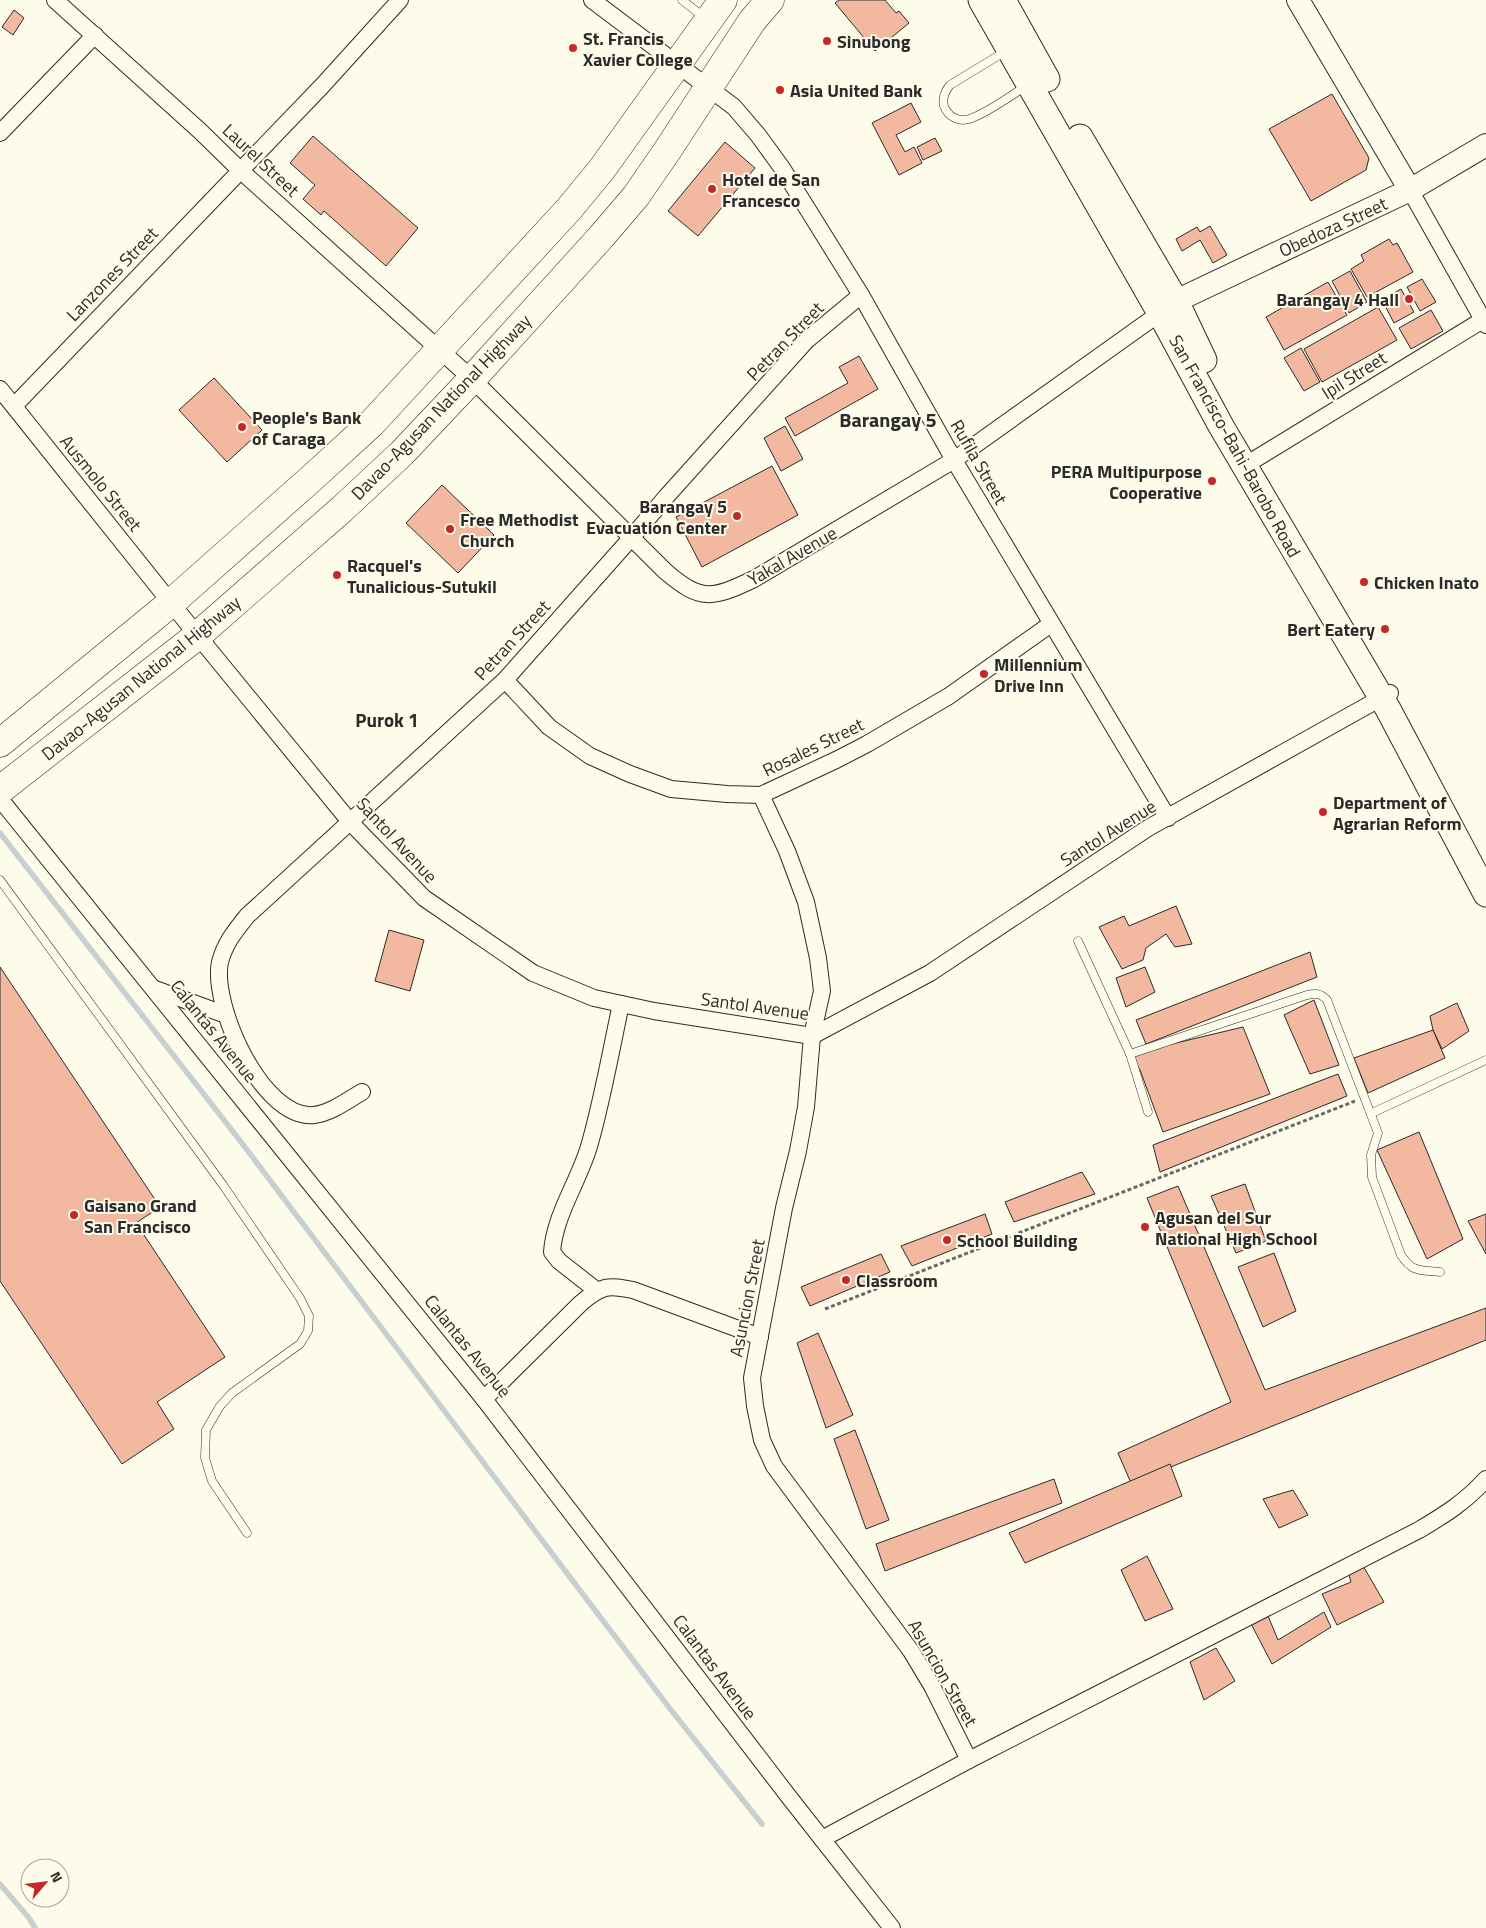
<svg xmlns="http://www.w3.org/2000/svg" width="1486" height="1928" font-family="'Titillium Web',sans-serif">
<rect width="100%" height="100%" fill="#fdfbea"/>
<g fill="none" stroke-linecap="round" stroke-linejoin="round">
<g stroke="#c7d0d0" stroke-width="5.5">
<polyline points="0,833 238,1138 585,1597 671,1710 762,1824"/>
<polyline points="0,1884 29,1918 35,1928"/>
</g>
</g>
<g fill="#f2b8a0" stroke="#2b2b2b">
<polygon points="839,0 885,0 896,13 899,11 909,23 875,51 835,3"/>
<polygon points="14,10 24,18 13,35 2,27"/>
<polygon points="1332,94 1369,158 1366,170 1311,201 1269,129"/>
<polygon points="911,103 921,122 896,135 905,152 914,147 922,163 899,175 872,123"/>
<polygon points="313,136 418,228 386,266 324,211 321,215 303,199 315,185 290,163"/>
<polygon points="935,138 942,151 923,160 917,147"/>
<polygon points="725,142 755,168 698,236 668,211"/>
<polygon points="1210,226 1227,255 1213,263 1200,240 1182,251 1176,239 1197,227 1200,232"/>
<polygon points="1389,239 1393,245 1397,243 1413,272 1367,297 1351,269 1364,261 1361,255"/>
<polygon points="1350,271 1367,302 1349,313 1332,281"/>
<polygon points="1422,279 1436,302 1420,311 1407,287"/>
<polygon points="1328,282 1347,315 1284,350 1266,317"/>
<polygon points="1401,289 1414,312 1394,323 1382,300"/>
<polygon points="1378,307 1397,340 1322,382 1304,349"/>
<polygon points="1431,310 1443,331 1411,349 1399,328"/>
<polygon points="1301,348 1320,382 1304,391 1284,358"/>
<polygon points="859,356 878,389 795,436 785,418 848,383 839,367"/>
<polygon points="214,378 262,430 227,462 179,410"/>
<polygon points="785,426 803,459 781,471 764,438"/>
<polygon points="772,466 798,515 702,567 676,517"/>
<polygon points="442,485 494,535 458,573 406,523"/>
<polygon points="1176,906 1192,944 1175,947 1166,934 1146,948 1143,960 1122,969 1099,927 1124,916 1129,926"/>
<polygon points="389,930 424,940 410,991 375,981"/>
<polygon points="1310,952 1317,977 1146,1044 1136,1020"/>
<polygon points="0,967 160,1207 136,1223 225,1357 157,1402 174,1429 122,1464 0,1281"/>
<polygon points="1145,967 1155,992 1126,1007 1116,978"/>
<polygon points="1314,1000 1339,1065 1310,1074 1284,1015"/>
<polygon points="1457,1003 1469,1031 1442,1049 1433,1030 1430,1016"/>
<polygon points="1243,1027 1270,1094 1163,1132 1140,1070 1130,1054"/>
<polygon points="1433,1030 1445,1058 1368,1093 1354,1058"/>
<polygon points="1338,1074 1347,1096 1160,1172 1153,1145"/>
<polygon points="1419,1132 1463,1239 1427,1259 1377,1150"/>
<polygon points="1082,1172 1095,1194 1014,1222 1005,1202"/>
<polygon points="1245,1184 1266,1241 1236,1253 1211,1196"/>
<polygon points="1178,1186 1265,1390 1486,1308 1486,1340 1131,1483 1118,1453 1231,1402 1147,1198"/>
<polygon points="985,1214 992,1234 912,1266 901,1246"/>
<polygon points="1486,1214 1486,1254 1468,1221"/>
<polygon points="1274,1253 1296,1311 1263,1327 1238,1267"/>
<polygon points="881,1254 890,1272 810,1306 801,1287"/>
<polygon points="818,1333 853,1415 826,1428 797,1343"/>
<polygon points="855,1430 889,1520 866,1529 834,1439"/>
<polygon points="1170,1464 1182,1496 1025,1563 1009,1533"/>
<polygon points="1054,1479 1062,1503 885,1571 876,1544"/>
<polygon points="1293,1490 1308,1515 1279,1528 1263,1499"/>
<polygon points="1147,1556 1173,1609 1145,1621 1121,1570"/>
<polygon points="1362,1564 1384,1602 1337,1625 1322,1594 1351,1582 1348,1572"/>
<polygon points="1266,1611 1278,1640 1324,1612 1331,1627 1272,1664 1249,1620"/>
<polygon points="1216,1648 1235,1681 1204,1700 1190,1662"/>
</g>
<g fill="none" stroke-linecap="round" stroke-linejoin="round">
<g stroke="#2b2b2b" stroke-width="9">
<g id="lane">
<polyline points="682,0 705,18"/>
<path d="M1006 51 950 85C945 91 942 98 944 106 948 117 959 122 969 119 984 115 1012 95 1026 86"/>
<polyline points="0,880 223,1185 300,1298 309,1316 308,1331 300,1344 232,1393 220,1406 206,1430 205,1458 212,1481 247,1533"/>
<polyline points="1078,941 1130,1054 1148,1112"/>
<path d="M1130 1054 1307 995C1316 993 1320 993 1327 1000L1378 1133 1371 1155 1372 1177 1401 1255C1413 1273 1420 1270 1440 1272"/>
<polyline points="1372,1113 1486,1060"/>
</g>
</g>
<g stroke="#2b2b2b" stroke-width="18">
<g id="street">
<path d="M55 0 200 131 240 170 472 379 665 571C701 602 712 599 754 579L954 460 1160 313"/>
<polyline points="592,0 734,107 758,135 782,168 861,295 954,460 1168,818"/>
<polyline points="0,133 95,35"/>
<polyline points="1410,190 1486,325"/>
<polyline points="0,389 171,603 351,823 424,898 533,973 594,998 654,1011 812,1036 930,973 1148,828 1390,693"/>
<polyline points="14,406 322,86 400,0"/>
<polyline points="1244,466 1486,318"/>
<polyline points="505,680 549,727 590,756 630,774 671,789 727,794 761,795 836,760 867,744 949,696 1051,624"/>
<polyline points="761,795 787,851 806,902 818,958 822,991 812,1036 806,1107 798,1151 784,1208 752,1378 755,1406 762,1440 774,1466 911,1651 932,1686 969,1760"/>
<polyline points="0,799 484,1399 789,1797 892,1928"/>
<polyline points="155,989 226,1015"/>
<path d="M362 1092C348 1100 331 1113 314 1115 262 1120 211 1005 220 962 225 943 235 931 247 916L505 680 632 537 666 497 807 340 861 295"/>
<path d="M596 1290 559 1261 552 1252C555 1213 580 1180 590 1143 603 1097 611 1050 621 1004"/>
<path d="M484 1399 581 1303C602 1285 608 1285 633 1290L760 1337"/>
<path d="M822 1839 969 1760 1419 1530C1446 1514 1465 1502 1486 1479"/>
</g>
</g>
<g stroke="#2b2b2b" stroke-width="24">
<g id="secondary">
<polyline points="1298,0 1410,190"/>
<polyline points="1163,311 1176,301 1410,190 1486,145"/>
</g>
</g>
<g stroke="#2b2b2b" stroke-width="27">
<g id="primary">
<polyline points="981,0 1160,313 1221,426 1388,709 1486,894"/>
<polyline points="1003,0 1047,79"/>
<polyline points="1080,137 1176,301 1204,360"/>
</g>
</g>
<g stroke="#2b2b2b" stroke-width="29">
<g id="highway">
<polyline points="0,743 171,603 313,477 372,423 569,209 602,169 723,0"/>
<polyline points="0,790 197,636 342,509 402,453 472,379 601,237 636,196 667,151 752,21 770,0"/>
</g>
</g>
<polyline stroke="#6a6964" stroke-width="3" stroke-dasharray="4 2.5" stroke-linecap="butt" points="825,1309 1355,1101"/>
<use href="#lane" stroke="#fdfbea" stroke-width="8"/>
<use href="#street" stroke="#fdfbea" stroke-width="16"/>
<use href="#secondary" stroke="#fdfbea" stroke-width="22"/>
<use href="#primary" stroke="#fdfbea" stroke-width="25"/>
<use href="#highway" stroke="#fdfbea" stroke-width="28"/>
</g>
<g fill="#c62828" stroke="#fdfbea" stroke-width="2">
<circle cx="827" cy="41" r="5"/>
<circle cx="573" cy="48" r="5"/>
<circle cx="780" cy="90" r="5"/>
<circle cx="712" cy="189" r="5"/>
<circle cx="1409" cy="299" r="5"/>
<circle cx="242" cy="427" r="5"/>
<circle cx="1212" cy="481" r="5"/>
<circle cx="737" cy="516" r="5"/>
<circle cx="450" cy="529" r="5"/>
<circle cx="337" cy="575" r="5"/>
<circle cx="1364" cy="582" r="5"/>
<circle cx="1385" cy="629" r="5"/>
<circle cx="984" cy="674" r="5"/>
<circle cx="1323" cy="812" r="5"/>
<circle cx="74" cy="1215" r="5"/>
<circle cx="1145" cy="1227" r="5"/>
<circle cx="947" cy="1240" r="5"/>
<circle cx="846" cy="1280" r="5"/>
</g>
<g text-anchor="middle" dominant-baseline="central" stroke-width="4" stroke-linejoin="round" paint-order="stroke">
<g font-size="18" font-weight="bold" fill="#2b2b2b" stroke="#fdfbea" text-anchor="start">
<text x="583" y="38">St. Francis<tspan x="583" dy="21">Xavier College</tspan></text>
<text x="837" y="41">Sinubong</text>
<text x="790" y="90">Asia United Bank</text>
<text x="722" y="179">Hotel de San<tspan x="722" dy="21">Francesco</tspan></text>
<text x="1399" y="299" text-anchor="end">Barangay 4 Hall</text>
<text x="252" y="417">People's Bank<tspan x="252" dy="21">of Caraga</tspan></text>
<text x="1202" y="471" text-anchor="end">PERA Multipurpose<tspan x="1202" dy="21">Cooperative</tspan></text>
<text x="727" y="506" text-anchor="end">Barangay 5<tspan x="727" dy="21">Evacuation Center</tspan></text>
<text x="460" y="519">Free Methodist<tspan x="460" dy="21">Church</tspan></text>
<text x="347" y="565">Racquel's<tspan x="347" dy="21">Tunalicious-Sutukil</tspan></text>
<text x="1374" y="582">Chicken Inato</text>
<text x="1375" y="629" text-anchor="end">Bert Eatery</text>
<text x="994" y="664">Millennium<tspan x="994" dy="21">Drive Inn</tspan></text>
<text x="1333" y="802">Department of<tspan x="1333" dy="21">Agrarian Reform</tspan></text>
<text x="84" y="1205">Gaisano Grand<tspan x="84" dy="21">San Francisco</tspan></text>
<text x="1155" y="1217">Agusan del Sur<tspan x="1155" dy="21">National High School</tspan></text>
<text x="957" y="1240">School Building</text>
<text x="856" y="1280">Classroom</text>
</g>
<g font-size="18" fill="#2b2b2b" stroke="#fdfbea">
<text transform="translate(261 160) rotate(43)">Laurel Street</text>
<text transform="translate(1333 227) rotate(-25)">Obedoza Street</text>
<text transform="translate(112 274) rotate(-46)">Lanzones Street</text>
<text transform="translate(785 341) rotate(-46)">Petran Street</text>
<text transform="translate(1354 375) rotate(-32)">Ipil Street</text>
<text transform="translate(441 407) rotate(-46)">Davao-Agusan National Highway</text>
<text transform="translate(1235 446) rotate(61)">San Francisco-Bahi-Barobo Road</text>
<text transform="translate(979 462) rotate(60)">Rufila Street</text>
<text transform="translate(101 483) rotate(51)">Ausmolo Street</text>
<text transform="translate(792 556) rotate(-30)">Yakal Avenue</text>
<text transform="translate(512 640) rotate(-47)">Petran Street</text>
<text transform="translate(141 678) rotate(-39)">Davao-Agusan National Highway</text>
<text transform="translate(813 747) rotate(-26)">Rosales Street</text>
<text transform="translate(1108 833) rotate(-32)">Santol Avenue</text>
<text transform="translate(397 840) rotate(47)">Santol Avenue</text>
<text transform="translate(755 1006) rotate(8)">Santol Avenue</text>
<text transform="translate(214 1031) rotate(51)">Calantas Avenue</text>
<text transform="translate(747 1298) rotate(-79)">Asuncion Street</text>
<text transform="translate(468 1346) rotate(51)">Calantas Avenue</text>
<text transform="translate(715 1667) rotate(53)">Calantas Avenue</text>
<text transform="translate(943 1673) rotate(60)">Asuncion Street</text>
</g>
<g font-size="19" font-weight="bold" fill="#2b2b2b" stroke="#fdfbea">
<text x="387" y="719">Purok 1</text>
</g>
<g font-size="20" font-weight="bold" fill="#2b2b2b" stroke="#fdfbea">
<text x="888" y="419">Barangay 5</text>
</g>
</g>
<g transform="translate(45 1883) rotate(62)"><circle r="24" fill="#fdfbea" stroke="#a9a89e"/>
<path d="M0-4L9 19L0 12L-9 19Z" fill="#c62828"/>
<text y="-8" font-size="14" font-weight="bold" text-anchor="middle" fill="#2b2b2b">N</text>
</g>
</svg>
